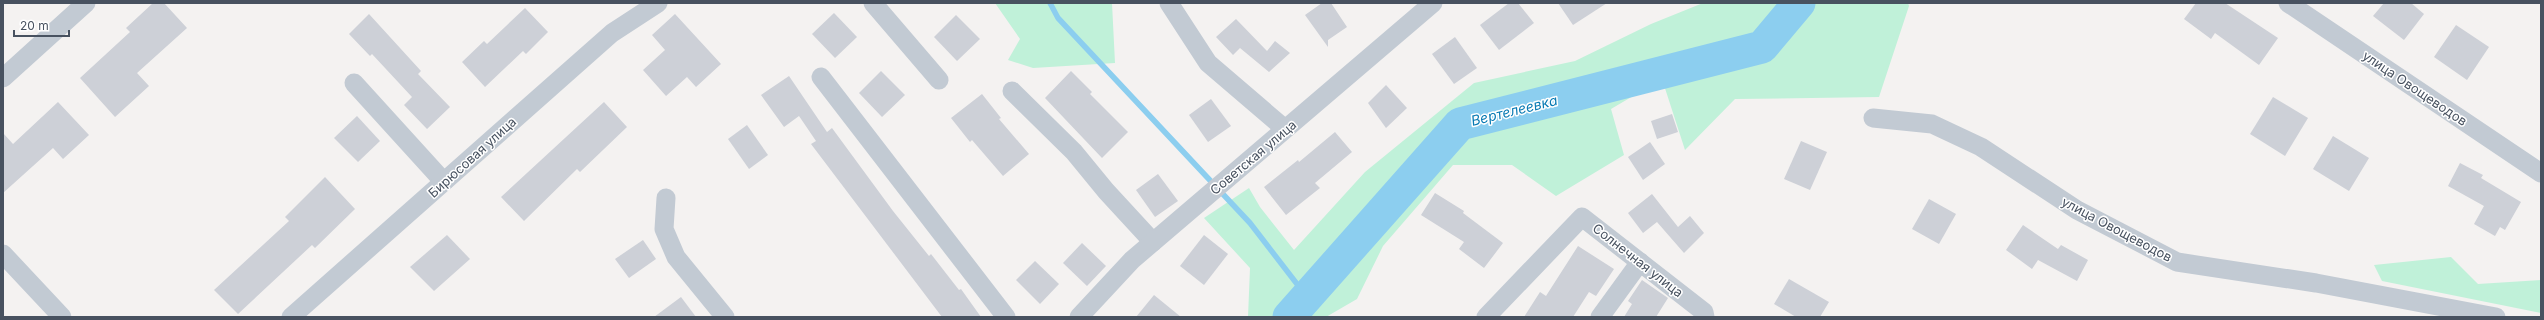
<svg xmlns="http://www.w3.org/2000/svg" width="2544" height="320" font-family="Inter,sans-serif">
<rect width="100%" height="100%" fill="#f4f2f1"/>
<g fill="#c0f1d9">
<polygon points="995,3 1112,3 1115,63 1033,68 1008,60 1020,39"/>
<polygon points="1703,3 1908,3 1909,6 1879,97 1735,99 1685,150 1662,79 1611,109 1624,155 1556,196 1512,165 1453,165 1383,246 1357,299 1326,317 1248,317 1250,268 1204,218 1249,188 1260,207 1294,250 1365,172 1474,83 1575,61 1651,24"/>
<polygon points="2451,257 2478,284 2541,280 2541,313 2382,281 2374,265"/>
</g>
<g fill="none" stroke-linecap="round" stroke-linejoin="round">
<polyline stroke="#8cceef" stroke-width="5.5" points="1050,3 1058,18 1250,223 1307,297"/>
<polyline stroke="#8cceef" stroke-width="33" points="1289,317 1460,124 1762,47 1799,3"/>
</g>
<g fill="#cdd0d7">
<polygon points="153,3 164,3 187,28 137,73 149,86 115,117 80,78 130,32 126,28"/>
<polygon points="1322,3 1331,3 1347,27 1328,40 1328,47 1305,15"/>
<polygon points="1509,3 1518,3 1534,23 1499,50 1480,25"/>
<polygon points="1558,3 1607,3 1573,25"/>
<polygon points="2196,3 2225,3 2278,38 2259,65 2215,33 2211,39 2184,19"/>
<polygon points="2384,3 2411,3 2424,14 2404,40 2373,16"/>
<polygon points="525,8 548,32 526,54 523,51 485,87 462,62 484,41 487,44"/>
<polygon points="834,13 857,37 835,58 812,34"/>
<polygon points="369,14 421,71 418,74 450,107 427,129 404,105 412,97 372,54 370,56 349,34"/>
<polygon points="675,14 721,64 696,87 687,77 666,96 643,70 665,50 652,35"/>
<polygon points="956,15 980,39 957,61 934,37"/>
<polygon points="1236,19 1267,51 1275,41 1290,53 1269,72 1240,48 1233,55 1216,37"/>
<polygon points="2456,25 2489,47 2467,80 2434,57"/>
<polygon points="1455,37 1477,68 1454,84 1432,54"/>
<polygon points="881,71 905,95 882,117 859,93"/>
<polygon points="1071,71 1092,92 1090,94 1128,132 1102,158 1045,98"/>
<polygon points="789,76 827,132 832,128 893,211 929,256 931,254 959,290 961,289 981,317 942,317 811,144 816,141 799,116 784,127 761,95"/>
<polygon points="1386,85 1407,108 1386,128 1368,103"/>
<polygon points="982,94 1001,118 999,119 1029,154 1003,176 972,140 970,142 951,118"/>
<polygon points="2273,97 2308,118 2285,156 2250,134"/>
<polygon points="1211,99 1231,126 1208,142 1189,115"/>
<polygon points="58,102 89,135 63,159 53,148 3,193 3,133 13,144"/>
<polygon points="604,102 627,127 580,172 577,169 524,221 501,197"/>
<polygon points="1672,114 1678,132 1657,139 1651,121"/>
<polygon points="357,116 380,141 358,162 334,138"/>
<polygon points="747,125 768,155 749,169 728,139"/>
<polygon points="1335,132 1352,152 1315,183 1320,188 1286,215 1264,187 1298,160 1299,162"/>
<polygon points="2333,136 2369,158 2349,191 2313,169"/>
<polygon points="1801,141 1827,152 1810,190 1784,179"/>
<polygon points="1650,142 1665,164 1643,180 1628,157"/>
<polygon points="2460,163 2483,175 2481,178 2521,202 2505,230 2500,227 2495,236 2474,224 2484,206 2448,186"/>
<polygon points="1158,174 1178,201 1155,217 1136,190"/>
<polygon points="325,177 355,209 315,248 312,245 238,314 214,290 289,221 285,217"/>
<polygon points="1435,193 1464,211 1463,213 1503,243 1484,268 1459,249 1464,242 1421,215"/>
<polygon points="1652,194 1678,227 1690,216 1704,233 1684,253 1657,222 1643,233 1628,213"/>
<polygon points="1929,199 1956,214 1939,244 1912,229"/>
<polygon points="2023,225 2058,249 2061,245 2088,260 2077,281 2038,260 2032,269 2006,250"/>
<polygon points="447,235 470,259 434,291 410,267"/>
<polygon points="1204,235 1228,254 1204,285 1180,266"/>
<polygon points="643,240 656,259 629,278 615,259"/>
<polygon points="1082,243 1106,266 1087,286 1063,263"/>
<polygon points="1578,246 1614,269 1596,296 1589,292 1573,317 1524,317 1540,292 1546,296"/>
<polygon points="1035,261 1059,284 1040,304 1016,280"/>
<polygon points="1789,279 1829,302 1820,317 1796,317 1774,304"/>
<polygon points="1642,280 1668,298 1656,317 1624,317 1632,304 1628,301"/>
<polygon points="1154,295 1181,317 1136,317"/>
<polygon points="681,297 696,317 654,317"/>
</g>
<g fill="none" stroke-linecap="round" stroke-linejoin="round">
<g stroke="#c2cad3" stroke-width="19">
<polyline points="873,3 939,80"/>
<polyline points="1169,3 1208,63 1285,129"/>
<polyline points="2288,3 2541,173"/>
<polyline points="821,77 1006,317"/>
<polyline points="3,78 86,3"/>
<polyline points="354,83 444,182"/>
<polyline points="1012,91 1074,152 1106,191 1153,242"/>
<polyline points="1873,118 1932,124 1981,147 2077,210 2177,262 2316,283 2496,317"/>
<polyline points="666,198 664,229 676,257 725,317"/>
<polyline points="3,254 62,317"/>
<polyline points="291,317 612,33 658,3"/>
<polyline points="1079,317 1132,260 1433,3"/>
<polyline points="1486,317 1582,217 1704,312 1705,317"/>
<polyline points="1600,317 1640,262"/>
</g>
</g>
<g text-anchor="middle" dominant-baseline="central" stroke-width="3" stroke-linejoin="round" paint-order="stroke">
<g font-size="13" fill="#485260" stroke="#fff">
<text transform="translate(2415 88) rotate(34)">улица Овощеводов</text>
<text transform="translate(472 157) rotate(-42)">Бирюсовая улица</text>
<text transform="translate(1253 157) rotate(-40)">Советская улица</text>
<text transform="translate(2117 229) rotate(28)">улица Овощеводов</text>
<text transform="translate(1638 260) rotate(38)">Солнечная улица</text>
</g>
<g font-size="14" font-style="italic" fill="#087ab3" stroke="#fff">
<text transform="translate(1514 110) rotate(-14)">Вертелеевка</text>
</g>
</g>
<rect width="2544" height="320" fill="none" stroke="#485260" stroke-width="8"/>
<path d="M14 30v6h55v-6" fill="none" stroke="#485260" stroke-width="2"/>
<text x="20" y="30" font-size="12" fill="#485260" stroke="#ffffff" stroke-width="3" paint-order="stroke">20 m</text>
</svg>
